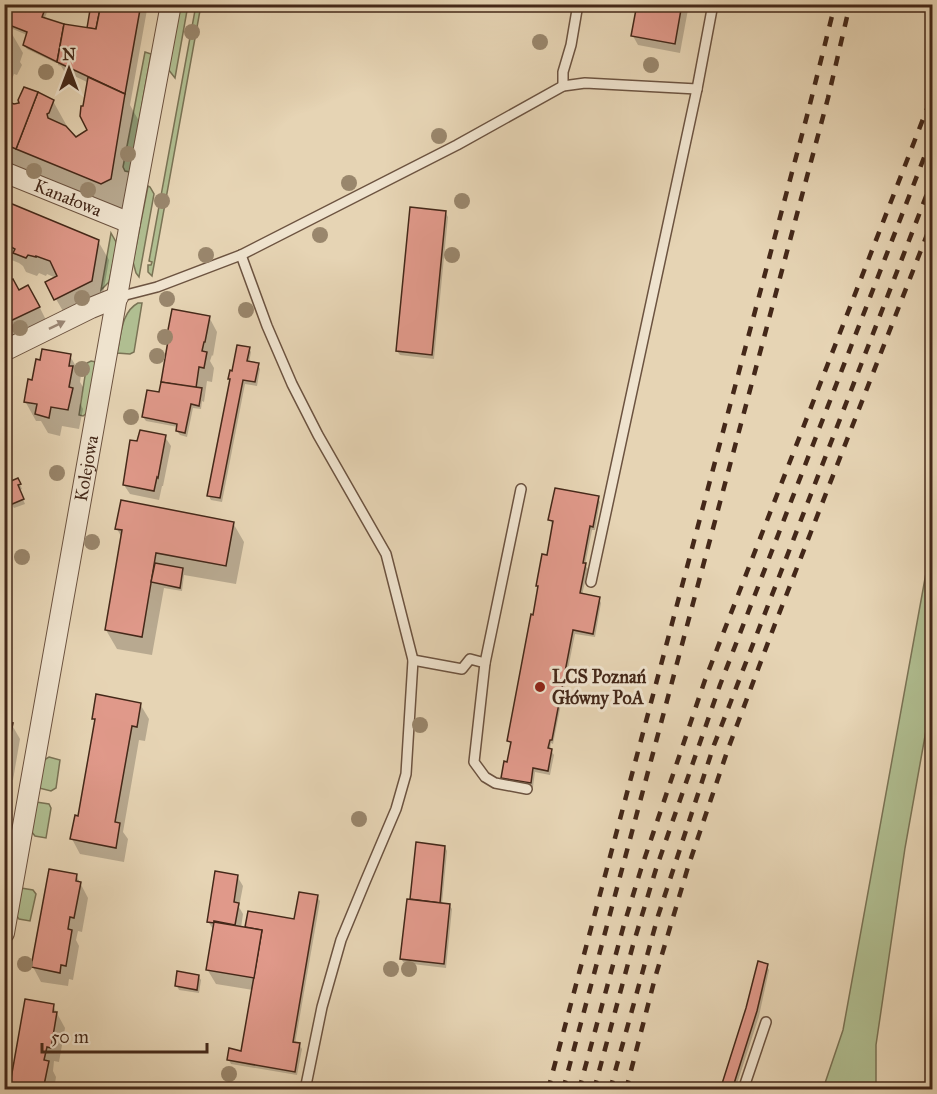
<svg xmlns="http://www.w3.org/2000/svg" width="937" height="1094" font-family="'IM FELL Great Primer',serif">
<rect width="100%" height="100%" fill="#e6d4b4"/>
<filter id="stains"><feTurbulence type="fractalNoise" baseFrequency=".00333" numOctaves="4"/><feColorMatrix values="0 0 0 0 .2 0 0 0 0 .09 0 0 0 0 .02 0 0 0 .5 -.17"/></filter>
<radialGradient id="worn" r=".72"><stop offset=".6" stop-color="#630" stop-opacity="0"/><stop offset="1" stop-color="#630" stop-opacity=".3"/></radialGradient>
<g fill="#b0be91" stroke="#7a7355" stroke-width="1.5">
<polygon points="180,5 188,5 175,78 168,69"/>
<polygon points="196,5 201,5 152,276 148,272 148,265 151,265 152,262 149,261"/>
<polygon points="145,52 151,54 130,172 125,171 123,167"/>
<polygon points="148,186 150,187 154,194 139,277 136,273 133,262"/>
<polygon points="111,233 116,242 116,248 109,282 101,290"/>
<path d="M138 303H142L134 352 130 354 117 353C121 336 121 312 138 303Z"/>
<polygon points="91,361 96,362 87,413 83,416 79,415 87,363"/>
<polygon points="932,540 932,697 905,848 876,1045 876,1089 823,1089 843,1030"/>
<polygon points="49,757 60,760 56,788 51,791 39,788 44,760"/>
<polygon points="36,802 49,804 51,808 46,838 35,836 31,831"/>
<polygon points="21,888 33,890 36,894 30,921 19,919 16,915"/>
</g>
<g fill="#0003">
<polygon points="4,4 48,4 49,7 44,20 90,30 92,4 148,4 130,105 140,123 126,206 117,211 4,164 4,102 14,106 53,101 68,128 68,130 75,139 89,130 89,83 64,71 61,66 58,65 65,26 62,26 56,63 27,49 24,45 27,35 8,27 23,53 20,62 22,65 17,75 14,74 9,87 6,85 4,89"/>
<polygon points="638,4 689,4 680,53 638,45 633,36"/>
<polygon points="4,202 98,241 109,260 102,300 67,318 56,299 56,278 47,274 46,276 39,273 37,276 26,272 23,266 19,263 4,257"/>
<polygon points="445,212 448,217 434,359 400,355 397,351"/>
<polygon points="4,285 19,291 39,306 49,326 4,349"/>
<polygon points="173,311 209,317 217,332 213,356 212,355 210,361 214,368 212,382 207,381 204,402 202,401 201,409 193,408 187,437 180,435 177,431 178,427 146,421 143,417 160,394 170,337 169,335"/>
<polygon points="249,348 251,352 249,363 258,365 260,369 257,386 245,384 222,502 211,500 208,495 231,382 229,379"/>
<polygon points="70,356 81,375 80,382 83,387 80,403 83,409 79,429 62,426 60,436 48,433 41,421 36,421 25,401 33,381"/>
<polygon points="4,397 11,412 4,416"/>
<polygon points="165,437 171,446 163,486 162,486 159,500 130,494 124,485 139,443"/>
<polygon points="4,476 8,484 18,480 22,489 19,490 25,504 14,508 12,505 7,507 9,513 4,515"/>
<polygon points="598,498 600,502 595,530 592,530 585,565 588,569 582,595 599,598 601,603 595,637 575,634 553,744 551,743 550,749 554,755 550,775 535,772 533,787 505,782 503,778 508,764 511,746 509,741 539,590 537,586 548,556 552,524 550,520"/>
<polygon points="233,523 244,542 236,584 184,575 182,591 164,588 152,655 117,649 106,630 122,538 117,529"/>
<polygon points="140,704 149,719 145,741 139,740 123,832 128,839 124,862 80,854 72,839 79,817 96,723 93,718"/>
<polygon points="4,723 12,725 20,739 13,780 4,779"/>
<polygon points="417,844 445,847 447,851 442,904 449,905 452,909 446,968 404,963 401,959 411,901"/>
<polygon points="76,875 88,898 82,932 78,931 76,940 79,946 73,980 69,979 68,986 41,982 33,967"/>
<polygon points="237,876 243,886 239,907 243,914 241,928 248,929 247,926 296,921 317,897 320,901 295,1044 299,1044 302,1049 297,1075 231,1064 229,1060 242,1053 253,990 216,984 207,969 214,931 208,921"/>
<polygon points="767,966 769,970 759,1016 735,1090 721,1090"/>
<polygon points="198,976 201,980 199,993 179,990 177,986"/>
<polygon points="53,1006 65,1028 59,1062 54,1061 53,1071 56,1077 54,1090 10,1090"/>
</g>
<g fill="#e0998a" stroke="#442819" stroke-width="1.5">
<polygon points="4,4 47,4 42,17 64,24 57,62 23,45 27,32 4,23"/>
<polygon points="91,4 101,4 96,29 87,28"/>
<polygon points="101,4 141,4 125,94 57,62 64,24 96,29"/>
<polygon points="637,4 682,4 675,44 631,36"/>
<polygon points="88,77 125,94 111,179 101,184 16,149 38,92 54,100 49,113 47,114 48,118 66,126 76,137 87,130 80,116 81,106 83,106"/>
<polygon points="24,87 38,92 16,149 4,144 4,100 14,104 19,103 18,100"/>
<polygon points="5,201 99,240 92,281 54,300 45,282 57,276 50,261 36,256 36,257 28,255 26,258 13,253 15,249 4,243"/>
<polygon points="410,207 446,211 432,355 396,351"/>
<polygon points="13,279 19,290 28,285 40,307 4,324 4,283"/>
<polygon points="172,309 210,316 205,342 204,342 202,351 207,352 204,368 199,367 196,388 161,382 169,335 167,335"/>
<polygon points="237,345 250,347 247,361 259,363 255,382 243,380 220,498 207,496 230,379 228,379 230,370 232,371"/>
<polygon points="42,349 71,354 69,366 73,366 69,387 73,388 68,410 51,407 49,418 35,414 37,404 24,402 28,379 32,380 36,359 40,360"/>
<polygon points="161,382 202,388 199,406 191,404 185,433 176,431 177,424 142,417 147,390 159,392"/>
<polygon points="4,395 10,407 4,410"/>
<polygon points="140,430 166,435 158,478 157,477 154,491 123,485 130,440 137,441"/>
<polygon points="18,478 21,484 18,485 24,499 10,505 8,500 5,501 4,500 4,484"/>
<polygon points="555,488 599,496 593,527 590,526 583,563 586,563 580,593 600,597 593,634 573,630 552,740 550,740 548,748 552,749 548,771 533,768 531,783 501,778 504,761 507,762 511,742 507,741 531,614 533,615 538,586 536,586 542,554 547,555 553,521 548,520"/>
<polygon points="121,500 234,522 226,566 156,553 142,637 105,630 122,530 115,529"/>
<polygon points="155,563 183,568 180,588 151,582"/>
<polygon points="96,694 141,703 137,727 132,726 115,822 120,823 116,848 70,839 75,815 78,816 95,719 92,719"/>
<polygon points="4,722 13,723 5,766 4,766"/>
<polygon points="416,842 445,846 440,903 410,899"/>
<polygon points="49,869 77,874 76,881 81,882 74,918 70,917 68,929 72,930 66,966 61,965 60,973 31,967"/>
<polygon points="215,871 238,875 234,902 239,903 235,925 214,921 214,923 207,922"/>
<polygon points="299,892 318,895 293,1042 300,1043 295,1072 227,1060 229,1048 241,1051 262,930 245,927 248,911 294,919"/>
<polygon points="407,899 450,904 444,964 400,959"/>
<polygon points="214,922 262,930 254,978 206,970"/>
<polygon points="758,961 768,964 757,1011 732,1090 720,1090 746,1008"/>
<polygon points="177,971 199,975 197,990 175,986"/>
<polygon points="25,999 54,1004 53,1012 57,1012 51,1048 47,1047 44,1060 49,1061 43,1090 9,1090"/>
</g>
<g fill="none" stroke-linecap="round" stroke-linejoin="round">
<g stroke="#6c5340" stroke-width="12">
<g id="service">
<polyline points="563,86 563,72 571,45 578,4"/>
<polyline points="241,255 267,326 292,384 318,435 386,554 413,660 406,774 396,809 365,882 341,940 322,1007 305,1090"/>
<polyline points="118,297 157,287 241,255 457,145 563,86 585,83 697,89"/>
<polyline points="521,489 485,663 474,762 485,777 495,783 527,789"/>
<polyline points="591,582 697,89 713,4"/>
<polyline points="413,660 462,669 470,659 485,663"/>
<polyline points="743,1090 766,1022"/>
</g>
</g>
<g stroke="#6c5340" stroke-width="22">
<g id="minor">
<path id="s1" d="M4 172 130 223"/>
<polyline points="4,351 91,308 118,297"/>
<path id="s2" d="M4 933 130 223 171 4"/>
</g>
</g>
<use href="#service" stroke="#efe3ce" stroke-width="9"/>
<use href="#minor" stroke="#efe3ce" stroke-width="20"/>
<g stroke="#442819" stroke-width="4.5" stroke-dasharray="10 10" stroke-linecap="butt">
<polyline points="548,1090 808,112 835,4"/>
<polyline points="563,1090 828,98 850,4"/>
<polyline points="579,1090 623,928 641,869 705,680 932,96"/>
<polyline points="594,1090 633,945 656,869 720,685 932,137"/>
<polyline points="610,1090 658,916 714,745 932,181"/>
<polyline points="626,1090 655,978 688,867 728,749 775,624 932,222"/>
</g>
</g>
<g fill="#99866c">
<circle cx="192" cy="32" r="8"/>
<circle cx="540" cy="42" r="8"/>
<circle cx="651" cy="65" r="8"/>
<circle cx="46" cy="72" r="8"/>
<circle cx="439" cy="136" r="8"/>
<circle cx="128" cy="154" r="8"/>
<circle cx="34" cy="171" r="8"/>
<circle cx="349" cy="183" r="8"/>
<circle cx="88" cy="190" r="8"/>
<circle cx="162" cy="201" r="8"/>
<circle cx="462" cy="201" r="8"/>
<circle cx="320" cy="235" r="8"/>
<circle cx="206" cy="255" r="8"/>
<circle cx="452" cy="255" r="8"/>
<circle cx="82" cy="298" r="8"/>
<circle cx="167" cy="299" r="8"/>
<circle cx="246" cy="310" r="8"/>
<circle cx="20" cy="328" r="8"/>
<circle cx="165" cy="337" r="8"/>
<circle cx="157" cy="356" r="8"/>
<circle cx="82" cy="369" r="8"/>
<circle cx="131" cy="417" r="8"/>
<circle cx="57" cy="473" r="8"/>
<circle cx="92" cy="542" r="8"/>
<circle cx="22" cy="557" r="8"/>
<circle cx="420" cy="725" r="8"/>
<circle cx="359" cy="819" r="8"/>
<circle cx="25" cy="964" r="8"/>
<circle cx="391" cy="969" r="8"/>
<circle cx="409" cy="969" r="8"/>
<circle cx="229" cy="1074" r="8"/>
</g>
<defs><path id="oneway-solid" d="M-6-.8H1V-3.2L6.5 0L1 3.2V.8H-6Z" transform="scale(1.5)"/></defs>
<use fill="#9a8674" href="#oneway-solid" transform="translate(57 325) rotate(-26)"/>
<circle fill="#8f2418" stroke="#efe3ce" stroke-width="2" cx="540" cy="687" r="6"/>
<g text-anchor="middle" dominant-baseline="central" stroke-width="6" stroke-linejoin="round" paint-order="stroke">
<g font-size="18" fill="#442819" stroke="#efe3ce">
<text stroke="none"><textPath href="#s1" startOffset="69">Kanałowa</textPath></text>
<text stroke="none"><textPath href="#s2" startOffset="472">Kolejowa</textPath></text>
</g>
<g font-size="18" font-weight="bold" fill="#442819" stroke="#efe3ce" text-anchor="start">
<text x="552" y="677">LCS Poznań<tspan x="552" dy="21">Główny PoA</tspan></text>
</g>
</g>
<rect width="937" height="1094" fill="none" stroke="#e6d4b4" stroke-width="24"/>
<rect x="6" y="6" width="925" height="1082" fill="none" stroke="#442819" stroke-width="3"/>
<rect x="12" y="12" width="913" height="1070" fill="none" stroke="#442819" stroke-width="1.5"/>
<g transform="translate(69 69)" stroke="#efe3ce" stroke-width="4.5" paint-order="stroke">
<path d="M0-4.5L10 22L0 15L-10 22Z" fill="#442819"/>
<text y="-9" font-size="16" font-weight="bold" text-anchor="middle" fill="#442819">N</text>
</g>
<path d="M42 1043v9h165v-9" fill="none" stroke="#442819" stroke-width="3"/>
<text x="51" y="1043" font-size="18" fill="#442819" stroke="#efe3ce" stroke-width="4.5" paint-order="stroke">50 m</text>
<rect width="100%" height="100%" filter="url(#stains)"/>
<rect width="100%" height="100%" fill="url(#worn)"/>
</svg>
